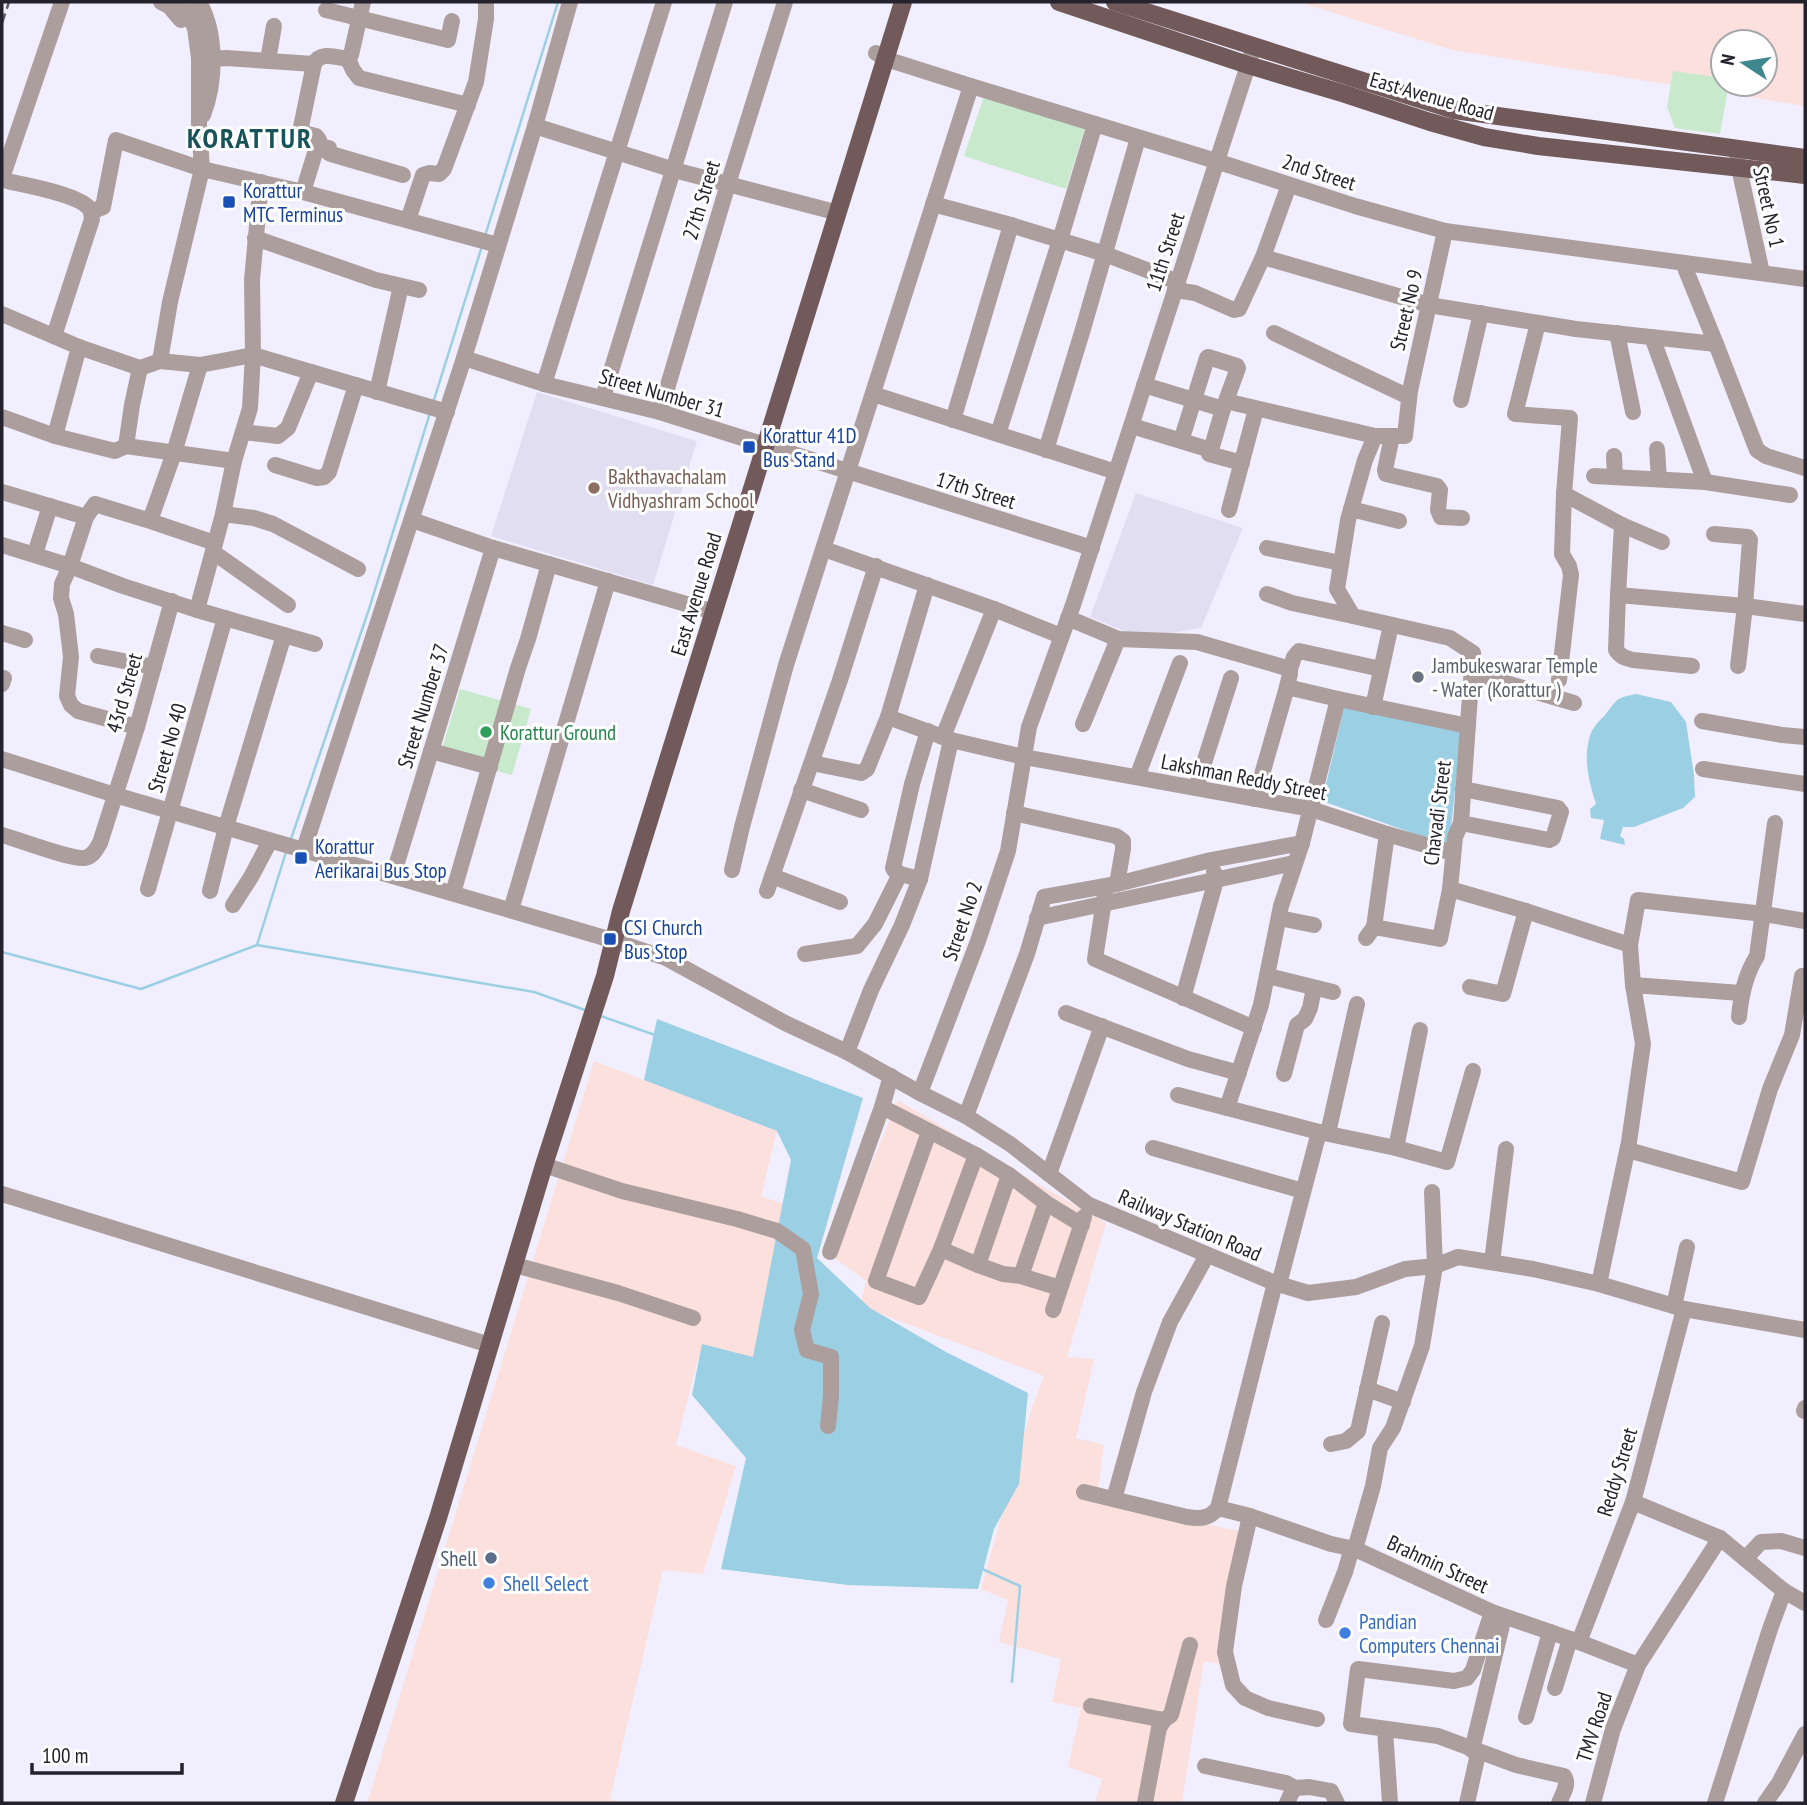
<svg xmlns="http://www.w3.org/2000/svg" width="1807" height="1805" font-family="'PT Sans Narrow',sans-serif">
<rect width="100%" height="100%" fill="#f1efff"/>
<g fill="#fbe0dd" fill-rule="evenodd">
<path d="M1298 2H1805V106L1452 50ZM1723 42H1765V84H1723Z"/>
<polygon points="594,1061 777,1131 761,1196 804,1212 752,1375 698,1359 676,1445 736,1466 703,1574 663,1570 610,1799 623,1803 367,1803"/>
<polygon points="898,1100 1021,1174 1106,1223 1067,1357 1094,1359 1076,1438 1104,1445 1096,1502 1239,1531 1221,1664 1204,1661 1182,1803 1095,1803 1102,1779 1068,1767 1081,1708 1052,1702 1061,1659 999,1642 1008,1600 981,1589 1031,1410 1044,1376 860,1306 866,1281 833,1257"/>
</g>
<g fill="#e1def2">
<polygon points="537,392 697,441 653,585 491,536"/>
<polygon points="1136,493 1243,528 1201,628 1141,638 1090,617"/>
</g>
<g fill="#c8e9cb">
<polygon points="1673,71 1723,78 1723,84 1729,84 1720,134 1675,128 1667,107"/>
<polygon points="984,96 1085,128 1066,189 964,156"/>
<polygon points="460,689 531,709 512,775 440,755"/>
</g>
<g fill="#9bcfe3">
<path d="M1636 694 1671 702 1686 722 1694 775 1695 797 1683 808 1634 827H1623L1620 836 1624 839 1625 845 1600 839 1604 820 1591 818 1590 809 1596 804C1589 782 1582 756 1591 733 1594 726 1600 720 1605 715 1618 699 1615 698 1636 694Z"/>
<polygon points="1346,699 1462,726 1449,846 1322,801"/>
<polygon points="657,1019 863,1098 817,1258 870,1308 946,1352 1028,1393 1019,1484 994,1529 978,1589 848,1585 721,1569 746,1458 692,1395 702,1344 753,1357 791,1160 777,1131 644,1080"/>
</g>
<g fill="none" stroke-linecap="round" stroke-linejoin="round">
<g stroke="#9bcfe3" stroke-width="2.5">
<polyline points="485,236 558,2"/>
<polyline points="433,403 482,246"/>
<polyline points="291,839 369,609 430,413"/>
<polyline points="257,945 286,852"/>
<polyline points="2,952 141,989 257,945 534,992 585,1010"/>
<polyline points="598,1015 655,1035"/>
<polyline points="980,1568 1020,1586 1012,1682"/>
</g>
<g stroke="#ac9e9d" stroke-width="16">
<polyline points="161,2 169,6 181,20"/>
<path d="M199 2C217 33 216 82 203 115"/>
<polyline points="326,10 448,40 452,21"/>
<polyline points="876,53 886,59 971,86 1216,161 1355,206 1445,231 1805,279"/>
<polyline points="212,59 226,58 314,64"/>
<polyline points="348,59 353,70 359,78 468,105"/>
<polyline points="268,60 274,26"/>
<polyline points="535,126 674,170 831,211"/>
<polyline points="318,146 329,148 329,153 331,154 403,175"/>
<polyline points="1737,159 1762,273"/>
<polyline points="2,178 62,2"/>
<path d="M2 180C21 184 78 194 89 208 92 212 91 214 92 219L54 336"/>
<polyline points="1289,185 1263,257 1429,305 1576,329 1716,344 1683,263"/>
<path d="M303 192 319 140 316 136 304 133 301 127 314 64C320 51 336 57 348 59L351 55 363 2"/>
<polyline points="933,204 1011,225 1105,254 1178,282"/>
<polyline points="91,212 103,207 116,140 202,169 303,192 498,245"/>
<polyline points="408,220 423,175 429,173 439,174 444,169 476,82 486,19 486,2"/>
<polyline points="255,238 376,280 419,290"/>
<polyline points="1175,290 1195,293 1234,310 1239,309 1263,257"/>
<polyline points="2,314 79,347 140,368 160,361 200,365 253,355 447,412"/>
<polyline points="1538,323 1515,414 1570,418 1564,494 1622,525"/>
<polyline points="1274,333 1409,397"/>
<polyline points="1617,333 1633,412"/>
<polyline points="1652,337 1705,482"/>
<polyline points="1716,344 1757,450 1766,456 1805,468"/>
<polyline points="464,358 544,384 660,412 1092,548"/>
<polyline points="160,361 170,302 202,169 199,124 199,58 195,28 186,9 178,2"/>
<polyline points="544,384 664,2"/>
<polyline points="1144,385 1223,409"/>
<polyline points="377,392 401,286"/>
<polyline points="873,394 1116,472"/>
<polyline points="603,397 725,2"/>
<polyline points="1461,400 1481,313"/>
<polyline points="1234,403 1375,436 1405,436 1410,391 1445,231"/>
<polyline points="660,412 728,184 785,2"/>
<polyline points="2,417 55,436 115,451 126,446 132,405 140,368"/>
<polyline points="953,420 1011,225"/>
<polyline points="1132,426 1211,450 1223,409 1238,368 1237,366 1208,357 1207,358 1181,441"/>
<polyline points="243,432 278,436 288,428 311,372"/>
<polyline points="998,434 1060,240 1095,124"/>
<polyline points="55,436 79,347"/>
<polyline points="1375,436 1365,460 1348,520 1337,589 1353,616 1450,638 1473,653 1461,823 1455,837 1450,889 1526,911 1630,945 1633,985 1643,1044 1629,1142 1599,1284"/>
<polyline points="1392,436 1385,470 1386,474 1437,486 1440,490 1438,510 1441,517 1462,518"/>
<polyline points="126,446 234,461"/>
<polyline points="1657,449 1659,479"/>
<polyline points="1046,450 1083,329 1138,138"/>
<polyline points="1209,454 1242,463"/>
<polyline points="1614,456 1615,477"/>
<polyline points="275,465 317,478 324,477 329,472 356,385"/>
<polyline points="1594,476 1705,482 1790,495"/>
<polyline points="2,492 86,517"/>
<polyline points="1351,509 1399,521"/>
<polyline points="1229,510 1256,409"/>
<polyline points="223,514 254,518 273,524 358,569"/>
<polyline points="144,519 215,543"/>
<polyline points="412,520 493,548 707,610"/>
<polyline points="1714,534 1748,537 1750,540 1745,606 1805,614"/>
<polyline points="1662,542 1622,525 1618,595 1745,606 1738,666"/>
<polyline points="2,545 70,566 123,586 197,610 315,644"/>
<polyline points="1267,548 1341,563"/>
<polyline points="824,549 994,609 1061,636"/>
<polyline points="213,552 288,605"/>
<polyline points="35,554 50,506"/>
<polyline points="1267,594 1292,603 1353,616"/>
<path d="M1618 595 1616 650C1621 657 1625 658 1633 660L1692 666"/>
<polyline points="197,610 223,514 234,461 250,408 253,355 252,280 261,182"/>
<polyline points="1068,618 1118,639 1197,642 1290,669 1290,674 1287,687 1255,799"/>
<polyline points="2,633 25,640"/>
<polyline points="98,656 154,667"/>
<polyline points="1290,669 1294,657 1299,651 1381,669"/>
<polyline points="1472,673 1574,703"/>
<polyline points="1559,680 1571,575 1569,566 1562,554 1564,494"/>
<polyline points="2,684 4,678"/>
<polyline points="1287,687 1338,699 1468,726"/>
<polyline points="1373,707 1391,625"/>
<polyline points="888,717 951,740 1024,757 1311,809 1387,834 1453,853"/>
<polyline points="1702,721 1782,735 1805,737"/>
<polyline points="1083,724 1118,639"/>
<polyline points="137,727 78,711 71,705 67,696 71,657 66,614 61,598 62,584 70,566 86,517 95,504 144,519 149,519 152,515 174,453 200,365"/>
<polyline points="943,737 994,609"/>
<polyline points="431,751 490,767"/>
<polyline points="2,759 115,795 605,938 666,958 785,1023 847,1052 920,1093 966,1116 1010,1144 1089,1205 1275,1283 1308,1293 1356,1287 1405,1269 1435,1266 1458,1257 1533,1269 1599,1284 1684,1309 1805,1330"/>
<polyline points="812,763 861,773 867,769 888,717 927,585"/>
<polyline points="1703,769 1805,784"/>
<polyline points="1137,777 1180,663"/>
<polyline points="1196,788 1231,678"/>
<polyline points="801,790 861,810"/>
<polyline points="1014,813 1116,836 1123,841 1123,849 1117,884"/>
<polyline points="1461,823 1549,840 1553,838 1561,812 1558,808 1463,789"/>
<path d="M2 835C17 839 72 860 84 858 93 857 96 849 100 843L137 727 172 601"/>
<polyline points="304,849 464,358 535,126 570,2"/>
<polyline points="732,870 742,827 786,665 971,86"/>
<polyline points="393,876 493,548"/>
<polyline points="772,876 840,902"/>
<polyline points="920,879 900,874 894,870 893,868 912,784 928,731"/>
<polyline points="148,889 225,618"/>
<polyline points="210,891 226,827 284,635"/>
<polyline points="767,891 840,680 876,566"/>
<polyline points="453,893 518,668 528,639 549,564"/>
<polyline points="1105,894 1095,959 1254,1028"/>
<polyline points="233,905 251,877 270,841"/>
<polyline points="511,910 608,581"/>
<polyline points="1037,918 1294,863"/>
<polyline points="1279,918 1314,925"/>
<polyline points="1374,927 1440,939 1450,889"/>
<polyline points="1366,938 1374,927 1387,834"/>
<polyline points="1630,945 1638,900 1764,914 1805,921"/>
<polyline points="805,954 857,946 875,924 900,874"/>
<polyline points="1268,976 1333,992"/>
<polyline points="1633,985 1741,993"/>
<polyline points="1470,987 1503,994 1526,911"/>
<polyline points="1183,998 1216,880 1214,872"/>
<polyline points="1066,1013 1188,1059 1239,1073"/>
<path d="M1739 1017C1741 995 1745 975 1757 956L1775 823"/>
<polyline points="847,1052 871,990 902,925 920,879 951,740"/>
<polyline points="1284,1074 1297,1025 1305,1019 1310,1008 1314,988"/>
<polyline points="920,1093 978,941 1008,851 1029,727 1073,605 1252,53"/>
<polyline points="1178,1095 1319,1132 1279,1284"/>
<polyline points="882,1107 976,1155 1009,1175 1046,1203 1082,1225"/>
<polyline points="1227,1108 1261,1005 1281,906 1302,843"/>
<polyline points="966,1116 1027,954 1044,897 1117,884 1211,860 1302,843 1338,699"/>
<polyline points="929,1132 876,1281 919,1297 941,1249 976,1155"/>
<polyline points="1319,1132 1396,1148 1447,1162 1473,1071"/>
<polyline points="1328,1133 1357,1004"/>
<polyline points="1153,1148 1303,1191"/>
<polyline points="1396,1148 1420,1030"/>
<polyline points="1628,1150 1742,1182 1770,1089 1792,1035 1802,976"/>
<polyline points="544,1165 622,1191 737,1219 777,1231 803,1249 811,1294 802,1330 807,1350 831,1357 831,1396 828,1426"/>
<polyline points="1049,1174 1102,1026"/>
<polyline points="2,1194 480,1342"/>
<polyline points="941,1249 978,1265 1003,1274 1021,1276 1060,1288"/>
<polyline points="830,1252 882,1107 891,1076"/>
<polyline points="1492,1262 1506,1149"/>
<polyline points="515,1265 618,1293 693,1318"/>
<polyline points="978,1265 1009,1175"/>
<polyline points="1021,1276 1046,1203"/>
<polyline points="1674,1306 1687,1247"/>
<polyline points="1053,1310 1084,1217"/>
<polyline points="1367,1389 1403,1402"/>
<polyline points="1804,1411 1805,1408"/>
<polyline points="1331,1444 1346,1441 1358,1431 1382,1323"/>
<path d="M1084 1492 1187 1517C1200 1519 1209 1519 1218 1508L1275 1283"/>
<polyline points="1114,1499 1144,1392 1170,1322 1207,1255"/>
<polyline points="1633,1502 1720,1538 1784,1591"/>
<polyline points="1218,1508 1250,1516 1331,1544 1355,1549 1492,1612 1579,1642 1638,1665"/>
<polyline points="1250,1516 1234,1586 1225,1652 1233,1685 1245,1698 1268,1708 1317,1719"/>
<polyline points="1355,1549 1373,1486 1380,1448 1393,1428 1422,1346 1435,1266 1432,1192"/>
<polyline points="1745,1559 1761,1542 1781,1541 1805,1548"/>
<path d="M1492 1612 1473 1670 1467 1678 1454 1681 1358 1669 1351 1724 1438 1736 1516 1765 1564 1776C1570 1784 1562 1795 1559 1803"/>
<polyline points="1326,1620 1345,1572 1352,1548"/>
<polyline points="1579,1642 1633,1502 1684,1309"/>
<polyline points="1555,1688 1570,1639"/>
<polyline points="1091,1706 1164,1720"/>
<polyline points="1526,1717 1550,1632"/>
<polyline points="1385,1730 1390,1803"/>
<polyline points="1205,1766 1286,1783 1295,1788"/>
<polyline points="1145,1803 1159,1728 1164,1720 1171,1715 1190,1645"/>
<polyline points="1287,1803 1291,1794 1295,1788 1309,1787 1331,1791 1337,1803"/>
<polyline points="1467,1803 1478,1754 1472,1750 1504,1617"/>
<polyline points="1593,1803 1613,1729 1638,1665 1720,1538"/>
<polyline points="1715,1803 1770,1629 1784,1591 1805,1603"/>
<polyline points="1765,1803 1779,1783 1805,1734"/>
</g>
<g stroke="#715a59" stroke-width="18">
<polyline points="1059,2 1248,65 1345,94 1430,122 1484,137 1538,146 1805,175"/>
<polyline points="1115,2 1454,110 1805,158"/>
<path d="M344 1803 438 1518 544 1165 605 976 621 911C716 608 810 305 903 2"/>
</g>
<polyline stroke="#615f6b" stroke-width="2.5" stroke-dasharray="10 5" stroke-linecap="butt" points="2,23 9,2"/>
</g>
<g fill="#1a4fb4" stroke="#fff" stroke-width="2.5">
<rect x="222" y="195" width="14" height="14" rx="3.5"/>
<rect x="742" y="440" width="14" height="14" rx="3.5"/>
<rect x="294" y="851" width="14" height="14" rx="3.5"/>
<rect x="603" y="932" width="14" height="14" rx="3.5"/>
</g>
<circle fill="#8d6e63" stroke="#fff" stroke-width="2.5" cx="594" cy="488" r="7"/>
<circle fill="#6b7280" stroke="#fff" stroke-width="2.5" cx="1418" cy="677" r="7"/>
<circle fill="#2e9e5b" stroke="#fff" stroke-width="2.5" cx="486" cy="732" r="7"/>
<circle fill="#5c6f8a" stroke="#fff" stroke-width="2.5" cx="491" cy="1558" r="7"/>
<g fill="#3f7fe0" stroke="#fff" stroke-width="2.5">
<circle cx="489" cy="1583" r="7"/>
<circle cx="1345" cy="1633" r="7"/>
</g>
<g text-anchor="middle" dominant-baseline="central" stroke-width="6" stroke-linejoin="round" paint-order="stroke">
<g font-size="21" fill="#24222c" stroke="#fff">
<text transform="translate(1432 96) rotate(16)">East Avenue Road</text>
<text transform="translate(1319 172) rotate(18)">2nd Street</text>
<text transform="translate(701 200) rotate(-73)">27th Street</text>
<text transform="translate(1769 207) rotate(78)">Street No 1</text>
<text transform="translate(1165 252) rotate(-72)">11th Street</text>
<text transform="translate(1406 310) rotate(-77)">Street No 9</text>
<text transform="translate(662 393) rotate(16)">Street Number 31</text>
<text transform="translate(976 490) rotate(17)">17th Street</text>
<text transform="translate(696 594) rotate(-73)">East Avenue Road</text>
<text transform="translate(124 693) rotate(-74)">43rd Street</text>
<text transform="translate(423 706) rotate(-73)">Street Number 37</text>
<text transform="translate(167 748) rotate(-74)">Street No 40</text>
<text transform="translate(1244 777) rotate(11)">Lakshman Reddy Street</text>
<text transform="translate(1437 813) rotate(-83)">Chavadi Street</text>
<text transform="translate(962 921) rotate(-71)">Street No 2</text>
<text transform="translate(1190 1225) rotate(23)">Railway Station Road</text>
<text transform="translate(1617 1472) rotate(-73)">Reddy Street</text>
<text transform="translate(1438 1564) rotate(25)">Brahmin Street</text>
<text transform="translate(1594 1727) rotate(-72)">TMV Road</text>
</g>
<g font-size="21" fill="#164399" stroke="#fff" text-anchor="start">
<text x="243" y="190">Korattur<tspan x="243" dy="24">MTC Terminus</tspan></text>
<text x="763" y="435">Korattur 41D<tspan x="763" dy="24">Bus Stand</tspan></text>
<text x="315" y="846">Korattur<tspan x="315" dy="24">Aerikarai Bus Stop</tspan></text>
<text x="624" y="927">CSI Church<tspan x="624" dy="24">Bus Stop</tspan></text>
</g>
<g font-size="21" fill="#785e54" stroke="#fff" text-anchor="start">
<text x="608" y="476">Bakthavachalam<tspan x="608" dy="24">Vidhyashram School</tspan></text>
</g>
<g font-size="21" fill="#5b616d" stroke="#fff" text-anchor="start">
<text x="1432" y="665">Jambukeswarar Temple<tspan x="1432" dy="24">- Water (Korattur )</tspan></text>
</g>
<g font-size="21" fill="#27864d" stroke="#fff" text-anchor="start">
<text x="500" y="732">Korattur Ground</text>
</g>
<g font-size="21" fill="#4e5e75" stroke="#fff" text-anchor="end">
<text x="477" y="1558">Shell</text>
</g>
<g font-size="21" fill="#366cbe" stroke="#fff" text-anchor="start">
<text x="503" y="1583">Shell Select</text>
<text x="1359" y="1621">Pandian<tspan x="1359" dy="24">Computers Chennai</tspan></text>
</g>
<g font-size="28" font-weight="bold" letter-spacing="2" fill="#175359" stroke="#fff">
<text x="250" y="137">KORATTUR</text>
</g>
</g>
<rect width="1807" height="1805" fill="none" stroke="#24222c" stroke-width="7"/>
<g transform="translate(1744 63) rotate(282)"><circle r="33" fill="#ffffff" stroke="#a7a7ab" stroke-width="2"/>
<path d="M0-5L12 26L0 18L-12 26Z" fill="#40888f"/>
<text y="-10" font-size="19" font-weight="bold" text-anchor="middle" fill="#24222c">N</text>
</g>
<path d="M32 1763v10h150v-10" fill="none" stroke="#24222c" stroke-width="3.5"/>
<text x="42" y="1763" font-size="21" fill="#24222c" stroke="#ffffff" stroke-width="5" paint-order="stroke">100 m</text>
</svg>
